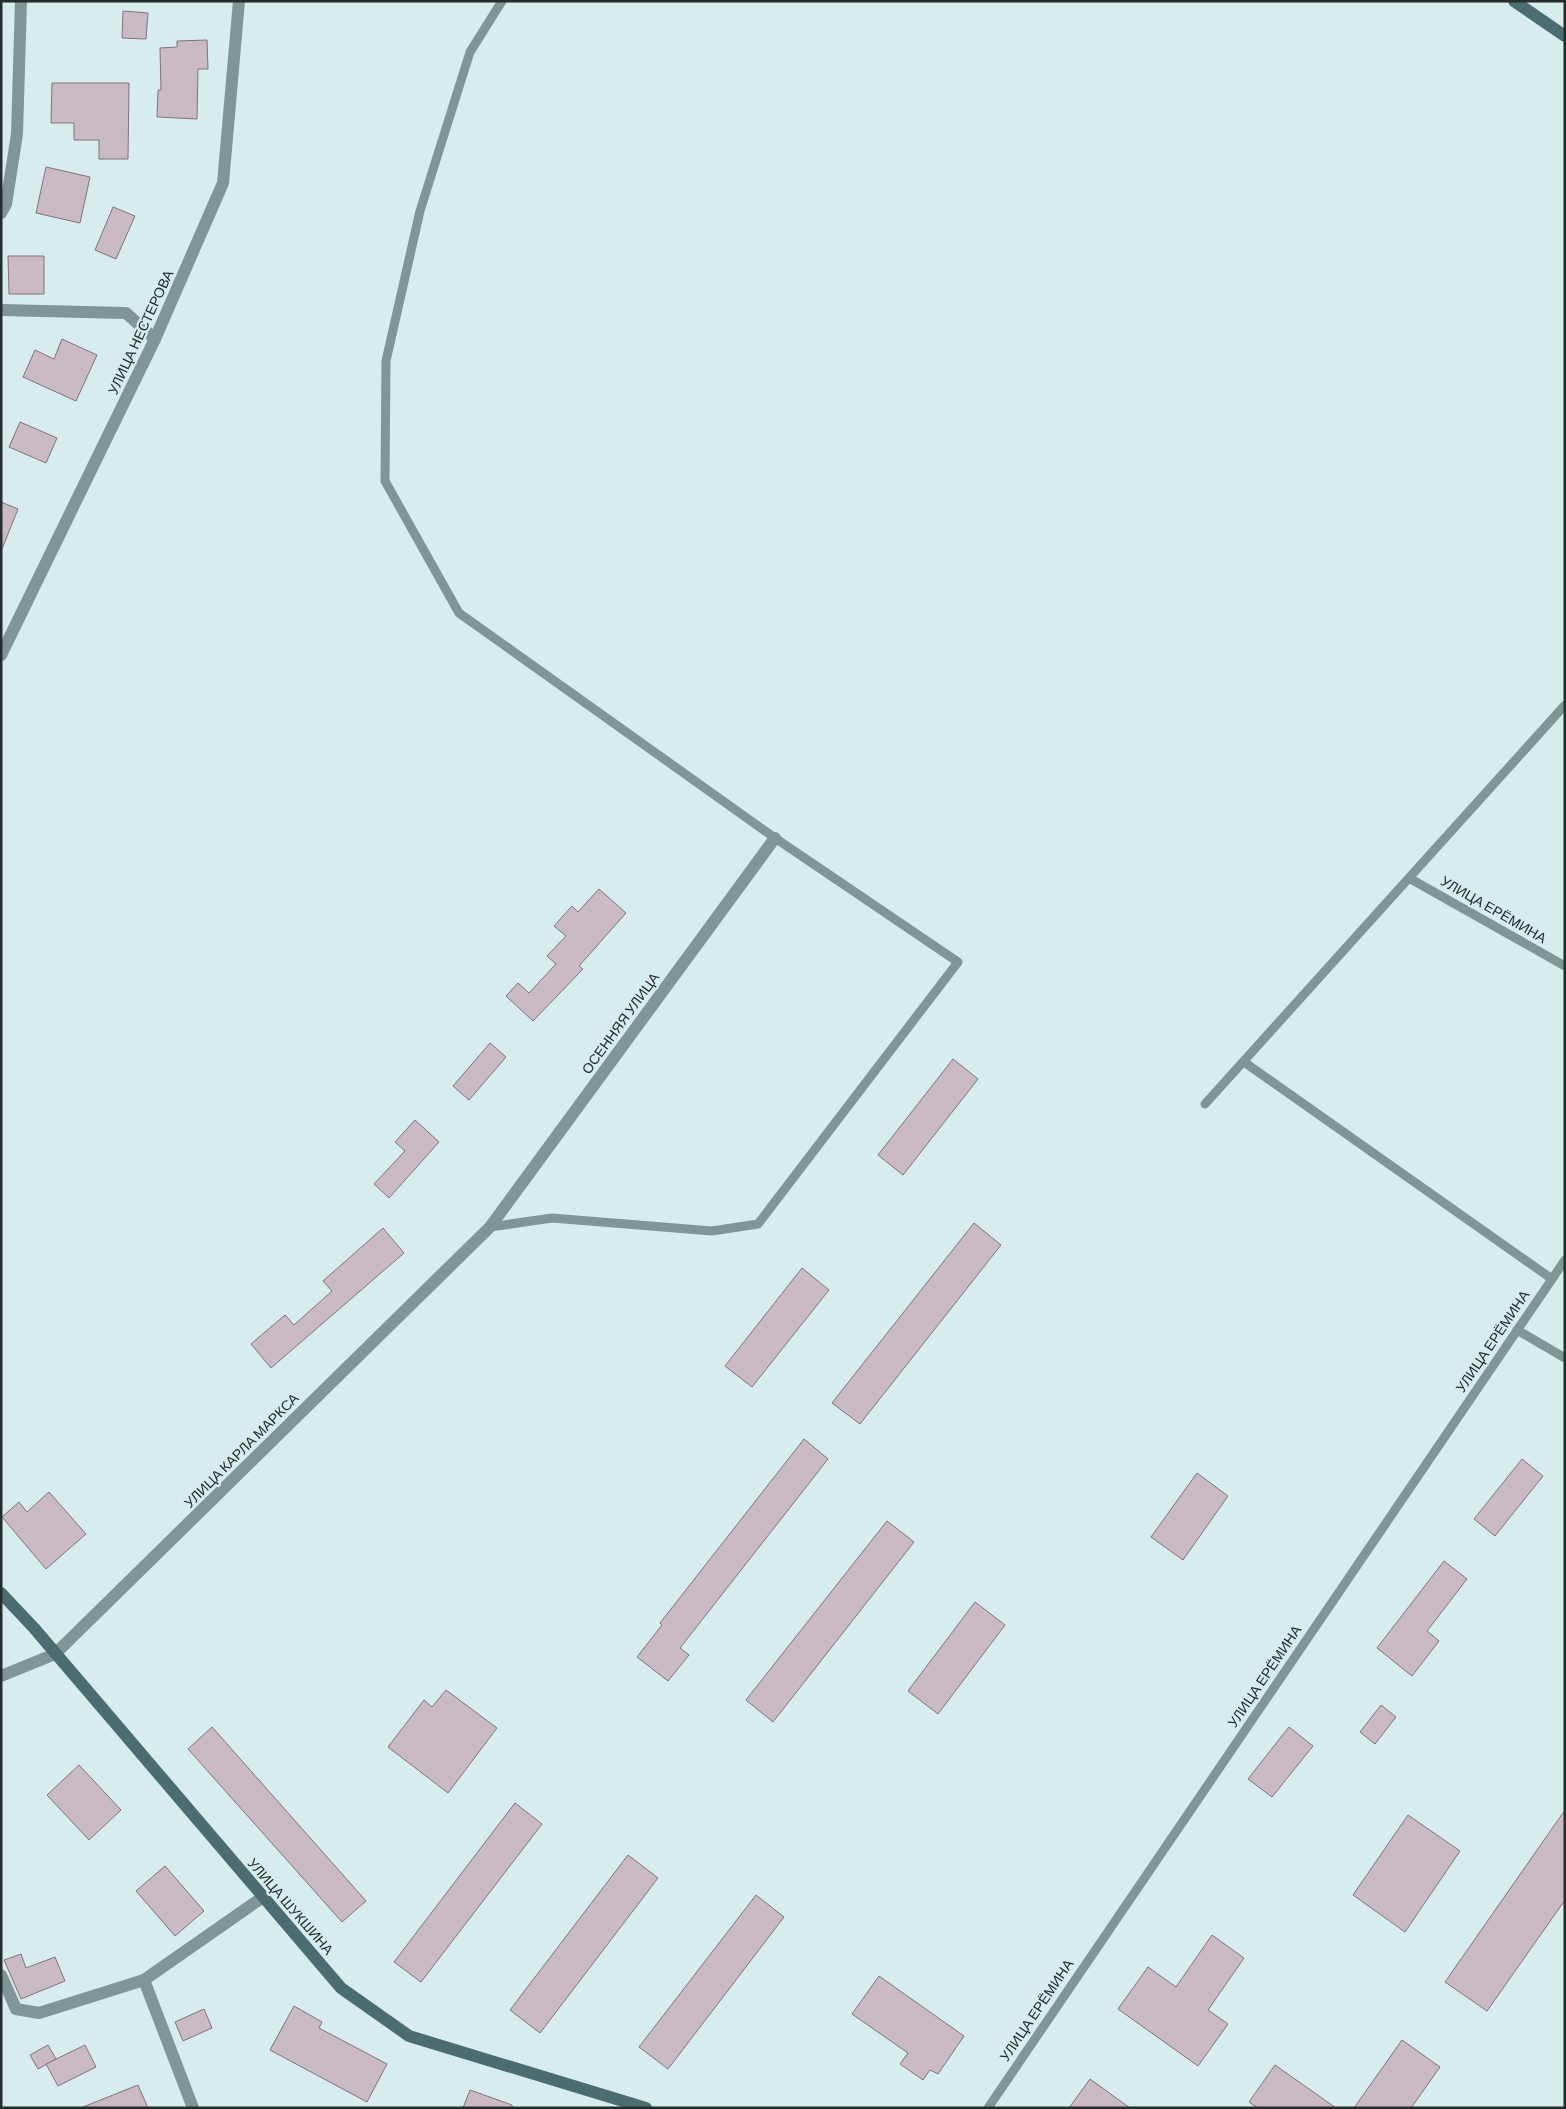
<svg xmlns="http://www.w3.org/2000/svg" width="1566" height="2109" font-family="Barlow,sans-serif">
<rect width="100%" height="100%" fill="#d7eced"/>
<g fill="#cabac4" stroke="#81727b">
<polygon points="123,11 148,13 146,39 122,38"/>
<polygon points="207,40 208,69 198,69 197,119 157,117 158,90 161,90 160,48 177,47 177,41"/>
<polygon points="52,83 129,83 128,159 99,159 99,140 74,140 74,123 51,123"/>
<polygon points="46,167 90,177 80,223 36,213"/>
<polygon points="113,207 135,216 116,259 95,250"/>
<polygon points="8,256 44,256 44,294 9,294"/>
<polygon points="62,339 97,355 76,401 23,377 35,350 54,359"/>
<polygon points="20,422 57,438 46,463 9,447"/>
<polygon points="1,502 18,509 2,549 1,548"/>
<polygon points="599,889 626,913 579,966 583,969 533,1021 506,996 518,983 529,993 556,964 547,956 566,936 554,926 572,906 578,912"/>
<polygon points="490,1043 506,1057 469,1100 453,1086"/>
<polygon points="953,1059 978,1079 903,1175 878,1155"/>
<polygon points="415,1120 439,1142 389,1198 374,1184 405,1151 395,1142"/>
<polygon points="974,1223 1001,1245 860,1424 832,1403"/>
<polygon points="383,1228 404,1253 271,1368 251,1344 285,1315 294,1325 332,1291 323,1281"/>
<polygon points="802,1268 829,1290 752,1387 725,1366"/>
<polygon points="804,1439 828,1459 680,1648 689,1655 668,1681 637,1657 662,1625 660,1623"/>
<polygon points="1522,1459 1543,1476 1495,1536 1474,1519"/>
<polygon points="1197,1473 1228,1496 1183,1560 1151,1537"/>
<polygon points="49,1492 86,1534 46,1569 2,1517 19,1502 27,1512"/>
<polygon points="887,1521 914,1542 773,1722 746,1700"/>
<polygon points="1444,1561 1467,1579 1427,1631 1439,1641 1412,1676 1377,1648"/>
<polygon points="975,1602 1005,1625 938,1714 908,1691"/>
<polygon points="446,1690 497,1728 448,1793 388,1747 424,1700 432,1707"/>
<polygon points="1381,1705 1396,1717 1375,1744 1360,1732"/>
<polygon points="212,1727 366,1901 342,1922 188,1749"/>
<polygon points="1289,1727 1313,1746 1272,1797 1248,1779"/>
<polygon points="79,1765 121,1810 89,1840 47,1795"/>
<polygon points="515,1803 542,1824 421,1982 394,1962"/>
<polygon points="1565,1810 1565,1900 1487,2011 1445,1982"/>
<polygon points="1408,1815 1460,1851 1405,1932 1353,1895"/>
<polygon points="628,1855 658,1878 540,2033 510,2010"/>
<polygon points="165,1866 204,1911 175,1936 136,1891"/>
<polygon points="756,1895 784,1917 668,2069 639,2047"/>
<polygon points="1212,1935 1244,1958 1208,2010 1228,2024 1198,2066 1118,2009 1148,1967 1176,1987"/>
<polygon points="21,1954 26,1968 55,1957 65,1981 21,1999 4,1960"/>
<polygon points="879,1976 964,2036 938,2074 930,2070 923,2080 900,2064 908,2053 852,2014"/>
<polygon points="294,2006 322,2022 319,2028 387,2064 367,2102 270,2050"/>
<polygon points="204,2009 212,2028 183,2041 175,2022"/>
<polygon points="1402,2040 1440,2067 1411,2108 1354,2108"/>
<polygon points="48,2045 56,2059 38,2069 30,2055"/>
<polygon points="85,2045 96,2067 58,2086 46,2064"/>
<polygon points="1275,2065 1336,2108 1258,2108 1249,2102"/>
<polygon points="1090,2079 1130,2108 1069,2108"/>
<polygon points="138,2085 148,2108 83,2108 83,2107"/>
<polygon points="470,2090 512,2105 512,2108 463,2108"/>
</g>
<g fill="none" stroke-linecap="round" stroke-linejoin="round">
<g stroke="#7f9596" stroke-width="9">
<polyline points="1409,878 1565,966"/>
<polyline points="1244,1062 1552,1279"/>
<polyline points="1205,1104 1565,705"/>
<polyline points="490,1227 552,1218 712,1231 758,1224 958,962 775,838 459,613 385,481 386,361 420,211 470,52 502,1"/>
<polyline points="1517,1330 1565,1358"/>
<polyline points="988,2108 1565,1260"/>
</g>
<g stroke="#7f9596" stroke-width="12">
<polyline points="1,213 6,204 17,134 21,1"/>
<polyline points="1,310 126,313 155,339"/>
<polyline points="1,655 155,339 223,183 239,1"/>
<polyline points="1,1676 55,1654 490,1227 775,838"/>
<polyline points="1,1975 16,2009 39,2013 144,1980 263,1897"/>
<polyline points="144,1980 193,2108"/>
</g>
<g stroke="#4c6d6f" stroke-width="12">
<polyline points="1514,1 1565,36"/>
<polyline points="1,1593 34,1628 341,1988 409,2036 646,2108"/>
</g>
</g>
<g text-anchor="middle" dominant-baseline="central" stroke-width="4.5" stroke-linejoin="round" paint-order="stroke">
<g font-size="14" fill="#242c2c" stroke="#d7eced">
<text transform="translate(140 332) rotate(-65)">УЛИЦА НЕСТЕРОВА</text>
<text transform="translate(1494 909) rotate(30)">УЛИЦА ЕРЁМИНА</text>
<text transform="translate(620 1023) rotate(-54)">ОСЕННЯЯ УЛИЦА</text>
<text transform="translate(1492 1341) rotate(-56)">УЛИЦА ЕРЁМИНА</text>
<text transform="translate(241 1450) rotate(-45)">УЛИЦА КАРЛА МАРКСА</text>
<text transform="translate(1264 1676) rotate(-56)">УЛИЦА ЕРЁМИНА</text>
<text transform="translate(291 1906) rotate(49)">УЛИЦА ШУКШИНА</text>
<text transform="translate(1036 2010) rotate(-56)">УЛИЦА ЕРЁМИНА</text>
</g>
</g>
<rect width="1566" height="2109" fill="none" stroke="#242c2c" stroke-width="5"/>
</svg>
